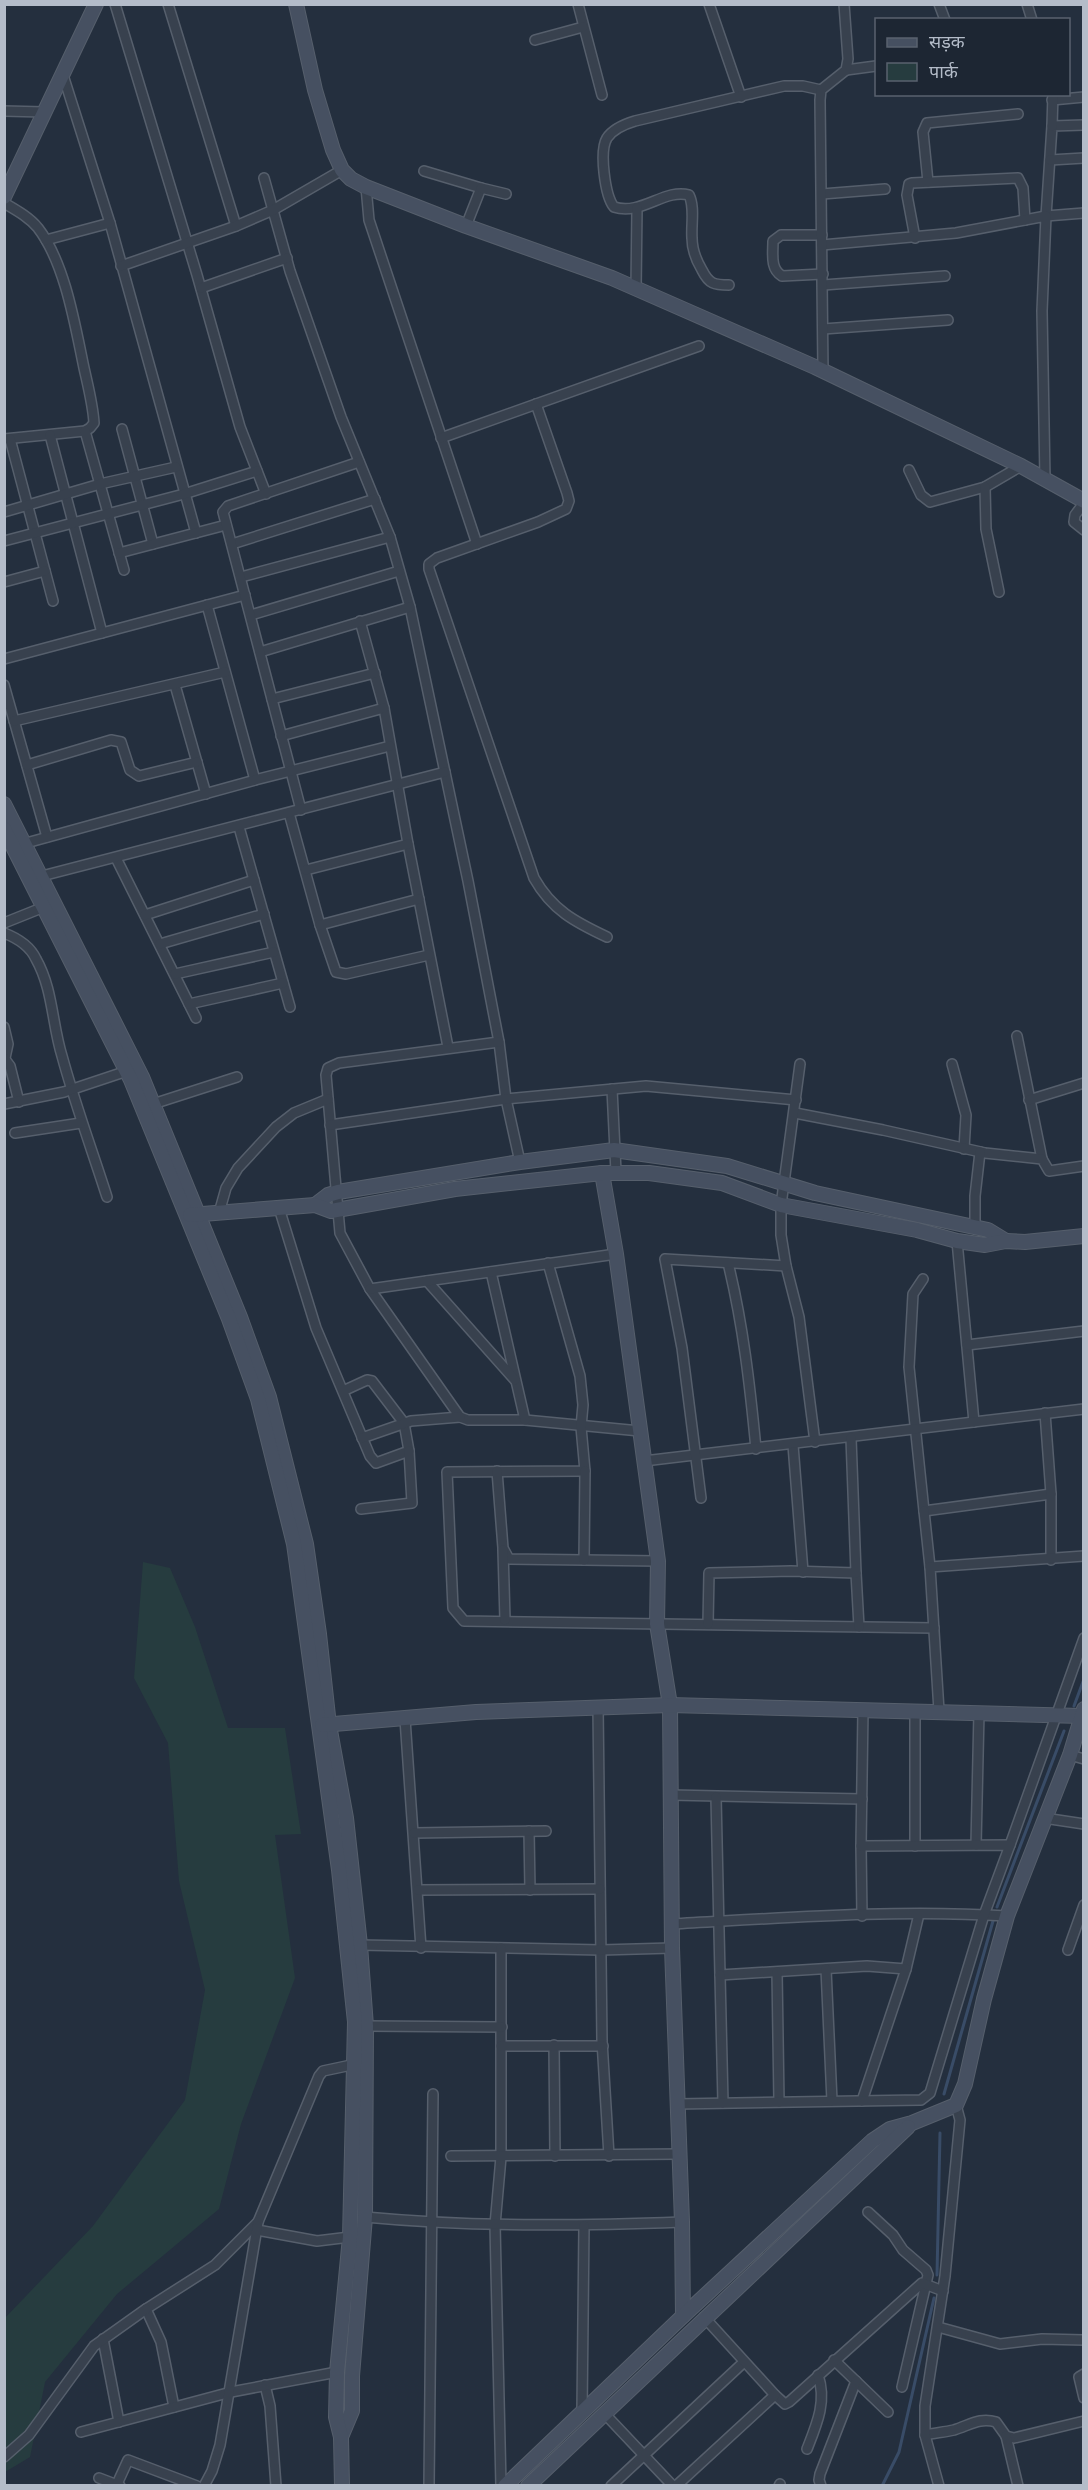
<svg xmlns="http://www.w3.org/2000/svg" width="1088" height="2490" font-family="Lato,'Noto Sans Devanagari',sans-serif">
<rect width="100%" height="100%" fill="#242f3e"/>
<polygon fill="#263c3f" points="143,1562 170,1568 195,1627 228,1728 285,1728 301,1834 275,1835 295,1978 241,2124 219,2209 117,2294 45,2382 30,2457 5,2472 4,2319 93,2226 185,2100 205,1990 179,1881 168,1743 134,1678"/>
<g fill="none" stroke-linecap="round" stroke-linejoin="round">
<g stroke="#394c67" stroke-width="3">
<polyline points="1074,1706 1084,1679"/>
<polyline points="997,1907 1064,1731"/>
<polyline points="944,2094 993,1921"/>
<polyline points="937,2275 940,2133"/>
<polyline points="882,2486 899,2452 934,2298"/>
</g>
<g stroke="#565f6c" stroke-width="12">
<g id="street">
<polyline points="115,4 197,275 240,427 266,494"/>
<polyline points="168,4 236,226"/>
<polyline points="578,4 602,95"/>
<polyline points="709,4 741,97"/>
<polyline points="939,4 945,20"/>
<polyline points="1027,4 1032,20"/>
<polyline points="535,40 583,27"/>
<polyline points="846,70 876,66"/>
<polyline points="63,75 110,223 196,533"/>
<polyline points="1052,100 1084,97"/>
<polyline points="4,111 44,112"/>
<polyline points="1084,125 1052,126 1046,216 1084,213"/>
<polyline points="1052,126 1053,94"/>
<polyline points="1050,160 1084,158"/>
<polyline points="424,171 481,188 466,226"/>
<polyline points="264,178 290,271 341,417 390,537 410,607 468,881 499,1042 506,1099 520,1162"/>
<polyline points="928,182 923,132 927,123 1018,114"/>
<polyline points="366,187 369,220 477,544"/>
<polyline points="481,188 506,194"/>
<polyline points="822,194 885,189"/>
<path d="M4 203C16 210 29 217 38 228 65 263 75 325 84 368 88 386 93 405 94 423L90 428 85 431 4 439"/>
<path d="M822 235H781L773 241C773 254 770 269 782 276L823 274"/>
<polyline points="915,238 907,195 909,184 912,183 1018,178 1023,188 1025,220"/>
<polyline points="46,240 110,223"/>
<polyline points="822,245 956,233 1046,216 1042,311 1045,479"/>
<polyline points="121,266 236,226 273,210 342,170"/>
<path d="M729 285C714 285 709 284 702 270 696 260 692 250 692 238 691 224 695 207 689 195 665 188 641 216 614 207 605 196 599 151 607 138 613 129 625 124 635 121L784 86H803L821 90"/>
<polyline points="823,285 945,276"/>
<polyline points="201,288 287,258"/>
<polyline points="636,289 637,208"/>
<polyline points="823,329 948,320"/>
<polyline points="823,371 820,100 821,90 846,70 848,59 844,4"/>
<path d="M536 404 567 493 569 501 566 509 538 522 437 558 429 564V569L534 878C552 910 575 922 607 937"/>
<polyline points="122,429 153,544"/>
<polyline points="85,431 124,570"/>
<polyline points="50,435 102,633"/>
<polyline points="441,438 699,346"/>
<polyline points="10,439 53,601"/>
<polyline points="909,470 921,495 930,502 985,487 1021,466"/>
<polyline points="985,487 986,529 999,592"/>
<polyline points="1084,503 1075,515 1074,522 1084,530"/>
<polyline points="4,512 100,484 176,467"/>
<polyline points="4,541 184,494 257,471"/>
<polyline points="232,544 375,499"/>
<polyline points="119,553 226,525"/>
<polyline points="241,577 390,537"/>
<polyline points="4,582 45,571"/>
<polyline points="207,605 255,780"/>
<polyline points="251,615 399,571"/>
<polyline points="360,621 384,708 408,844 448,1047"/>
<polyline points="260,652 410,607"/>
<polyline points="4,659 245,595"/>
<polyline points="4,685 47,837"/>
<polyline points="175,685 206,794"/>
<polyline points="272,699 375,673"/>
<polyline points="14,721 225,672"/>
<polyline points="281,736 384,708"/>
<polyline points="27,765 111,740 121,742 130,770 139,776 197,762"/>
<polyline points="301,810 223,512 228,506 359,462"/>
<polyline points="289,813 320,925 336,972 346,974 429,955"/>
<polyline points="239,827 290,1007"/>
<polyline points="19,845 255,780 390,746"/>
<polyline points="116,858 196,1018"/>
<polyline points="306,870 408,844"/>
<polyline points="38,877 445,772"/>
<polyline points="145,915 254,880"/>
<polyline points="4,923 44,907"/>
<polyline points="320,925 419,899"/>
<path d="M4 933C17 938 30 946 36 959 53 989 52 1024 62 1056 75 1104 92 1150 107 1197"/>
<polyline points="160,944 264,914"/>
<polyline points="175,974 274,952"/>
<polyline points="189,1004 283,983"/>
<polyline points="4,1027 8,1044 5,1058"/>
<polyline points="1017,1036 1042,1159"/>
<polyline points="499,1042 339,1063 328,1068 326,1075 340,1233 370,1289 460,1417 468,1420 525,1420 640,1431"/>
<polyline points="4,1058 10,1066 19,1102"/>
<polyline points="952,1064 966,1115 964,1149"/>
<polyline points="612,1089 616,1172"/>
<polyline points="1029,1100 1084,1083"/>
<polyline points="4,1104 64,1092 127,1071"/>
<polyline points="153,1104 237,1077"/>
<polyline points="795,1113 883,1130 985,1153 1042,1159 1049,1171 1084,1166"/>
<polyline points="330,1125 506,1099 646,1086 796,1100"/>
<polyline points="15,1133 81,1123"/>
<polyline points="279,1208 316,1328 370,1456 376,1463 409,1451 404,1423 372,1381 367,1380 343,1391"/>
<polyline points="219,1213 226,1188 238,1168 276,1127 294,1113 328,1099"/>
<polyline points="975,1226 975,1196 980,1152"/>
<polyline points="957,1241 974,1422"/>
<polyline points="548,1263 580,1376 583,1405 581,1427 585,1471 447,1472 453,1608 464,1621 934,1628"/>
<path d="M728 1263C743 1324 750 1386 756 1449"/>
<polyline points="786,1266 799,1317 815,1442"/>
<polyline points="491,1272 525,1420"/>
<polyline points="923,1279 913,1294 909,1367 924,1511 1051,1494"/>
<polyline points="427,1281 515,1380"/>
<polyline points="370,1289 616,1254"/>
<polyline points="967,1345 1084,1331"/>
<polyline points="1045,1413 1051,1494 1051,1560"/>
<polyline points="362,1438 411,1421 460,1417"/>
<polyline points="793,1445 803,1572"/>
<polyline points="644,1461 1084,1409"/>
<polyline points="497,1471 503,1548 509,1559 658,1561"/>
<polyline points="701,1498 682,1348 665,1259 786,1266 781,1235 781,1205 800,1064"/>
<polyline points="361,1509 412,1503 409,1451"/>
<polyline points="924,1511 930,1567"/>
<polyline points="503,1550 505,1620"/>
<polyline points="584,1560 585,1471"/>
<polyline points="856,1573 859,1627"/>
<polyline points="708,1624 709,1573 791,1571 856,1573 851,1438"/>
<polyline points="598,1707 602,2041 609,2156"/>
<polyline points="939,1711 930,1567 1084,1556"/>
<polyline points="405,1719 421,1948"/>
<polyline points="1070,1755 1084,1759"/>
<polyline points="671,1795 862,1799"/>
<polyline points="716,1797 720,1975 867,1966 906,1969 919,1914"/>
<polyline points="1044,1818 1084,1824"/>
<polyline points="529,1831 530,1890"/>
<polyline points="414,1833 546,1831"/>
<polyline points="976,1845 979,1712"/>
<polyline points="1010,1845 1084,1638"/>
<polyline points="861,1846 862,1916"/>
<polyline points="915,1846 915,1711"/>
<polyline points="418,1890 600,1889"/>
<path d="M672 1924C783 1918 896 1909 1007 1916"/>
<polyline points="360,1945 601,1950 672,1948"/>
<polyline points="501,1948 501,2157 495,2225 501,2486"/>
<polyline points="1068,1950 1084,1905"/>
<polyline points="826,1969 832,2101"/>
<polyline points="777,1972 779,2102"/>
<polyline points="720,1975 723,2103"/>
<polyline points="366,2026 502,2027"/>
<polyline points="554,2045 555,2156"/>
<polyline points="501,2046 603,2046"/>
<polyline points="862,2101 906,1969"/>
<polyline points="677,2104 921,2100 930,2093 984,1915 1010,1845 861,1846 863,1710"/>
<polyline points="451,2156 679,2154"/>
<polyline points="868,2212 893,2235 903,2250 926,2270 928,2275 902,2387"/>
<path d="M365 2217C471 2227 576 2226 682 2222"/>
<polyline points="257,2230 317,2241 350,2237"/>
<polyline points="938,2327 1000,2344 1042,2339 1084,2340"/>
<polyline points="103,2339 119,2422"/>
<polyline points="834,2360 888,2412"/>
<polyline points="1084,2374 1079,2377 1084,2398"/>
<polyline points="265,2385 270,2406 276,2486"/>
<polyline points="775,2395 785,2404 789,2402 922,2283 943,2291"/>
<polyline points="174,2407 161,2342 146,2309 215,2265 258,2222"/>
<polyline points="582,2412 584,2226"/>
<polyline points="604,2413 673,2486"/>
<polyline points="81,2432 231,2392 337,2372"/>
<path d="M925 2435C935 2433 945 2432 954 2430 970 2425 980 2417 996 2422L1006 2436 1014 2438 1084 2421"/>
<polyline points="1006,2436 1018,2486"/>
<path d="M807 2449C817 2424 827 2401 818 2375"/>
<polyline points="4,2457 29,2435 94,2346 146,2309"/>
<polyline points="99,2478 120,2486"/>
<polyline points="117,2484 128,2460 197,2486"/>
<polyline points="204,2486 212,2471 220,2445 258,2222 319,2076 323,2071 356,2064"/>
<polyline points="429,2486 433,2094"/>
<polyline points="611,2486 744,2362"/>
<polyline points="676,2486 775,2395 704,2317"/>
<polyline points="779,2486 780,2484"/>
<polyline points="821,2486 819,2480 820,2474 856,2381"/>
<polyline points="939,2486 925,2435 925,2406 945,2276 960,2120 956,2105"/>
</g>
</g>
<g stroke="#565f6c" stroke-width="16">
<g id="secondary">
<polyline points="296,4 315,90 333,150 342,170 351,179 366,187 466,226 612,278 815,367 1021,466 1084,501"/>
<polyline points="4,197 96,4"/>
<polyline points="4,804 142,1077 240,1317 269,1397 306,1544 319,1634 329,1725 346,1818 360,1945 366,2026 365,2217 352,2376 352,2411 341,2437"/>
<polyline points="4,829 131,1080 229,1319 258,1399 294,1544 339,1870 355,2022 350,2237 337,2372 336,2417 341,2437 342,2486"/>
<polyline points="602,1173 616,1254 658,1561 657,1624 670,1705 672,1948 682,2222 683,2316"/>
<polyline points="315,1205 328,1195 338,1192 520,1162 614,1150 727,1166 815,1193 988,1230 1006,1241"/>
<polyline points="190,1215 315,1205 331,1211 455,1189 602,1173 649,1173 722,1183 781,1205 917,1230 957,1241 985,1245 1006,1241 1025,1242 1084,1236"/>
<polyline points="322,1725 476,1712 670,1705 1081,1716"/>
<polyline points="505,2486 683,2316 872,2141 890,2129 912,2123 956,2105 965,2084 984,1999 1007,1916 1070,1755 1084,1709"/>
<polyline points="528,2486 908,2127"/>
</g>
</g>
<use href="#street" stroke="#38414e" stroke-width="9"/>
<use href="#secondary" stroke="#465061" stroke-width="14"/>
</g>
<rect width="1088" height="2490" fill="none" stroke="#b4bcc9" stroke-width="12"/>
<rect x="875" y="18" width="195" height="78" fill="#1d2633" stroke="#59626f" stroke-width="1.5"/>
<rect x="887" y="38" width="30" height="9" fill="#465061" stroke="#59626f" stroke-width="1.5"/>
<text x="929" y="48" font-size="18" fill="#b4bcc9">सड़क</text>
<rect x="887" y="63" width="30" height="18" fill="#263c3f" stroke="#59626f" stroke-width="1.5"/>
<text x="929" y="78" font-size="18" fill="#b4bcc9">पार्क</text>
</svg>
